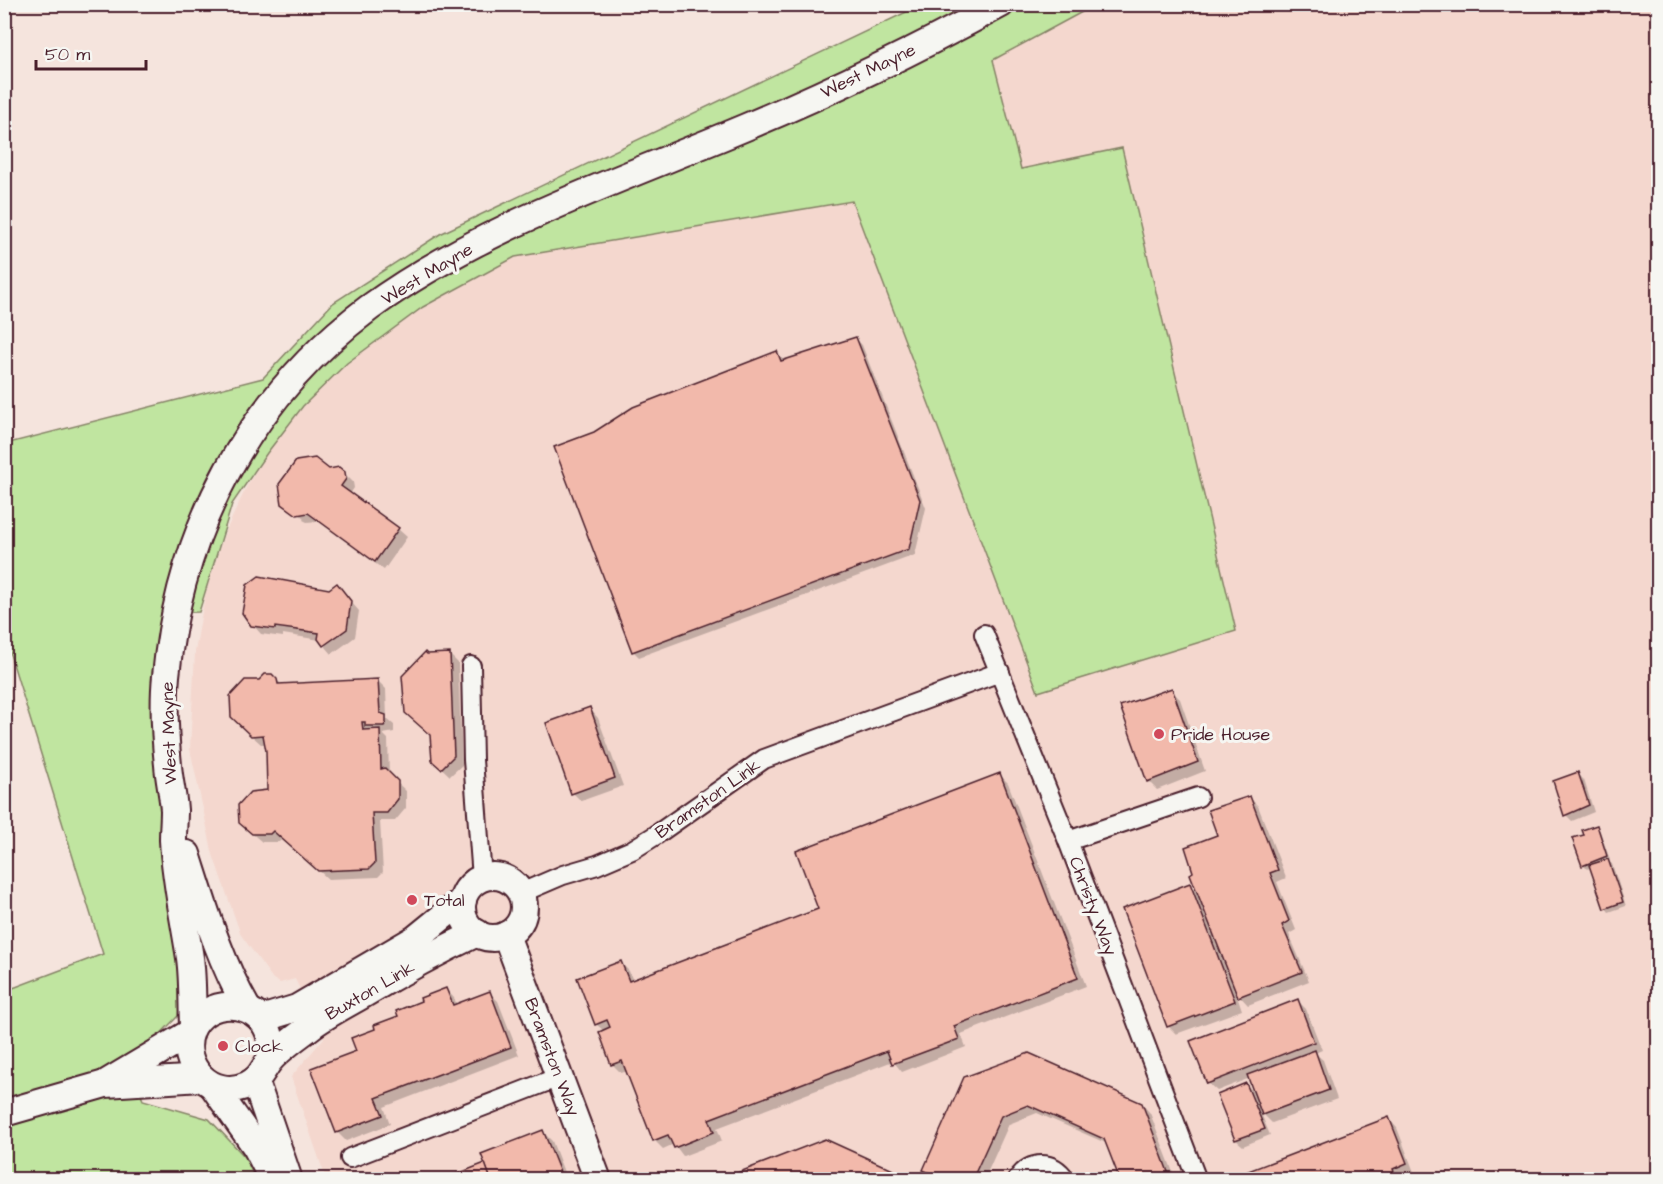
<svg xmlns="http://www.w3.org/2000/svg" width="1663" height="1184" font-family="'Architects Daughter',sans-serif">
<rect width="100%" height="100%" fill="#f5e4dd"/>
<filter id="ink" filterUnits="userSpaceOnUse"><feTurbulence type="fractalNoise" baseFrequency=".0167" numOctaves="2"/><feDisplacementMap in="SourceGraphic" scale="12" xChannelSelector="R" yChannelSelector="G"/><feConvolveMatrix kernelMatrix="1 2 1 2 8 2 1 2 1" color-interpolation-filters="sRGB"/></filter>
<g filter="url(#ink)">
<polygon fill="#f4d7ce" points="1095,5 1658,5 1658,1179 326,1179 291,1077 324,1038 295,979 280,983 273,979 241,935 213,855 190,749 195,652 205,595 223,537 247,486 271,446 311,397 347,363 423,307 515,257 852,201 975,516 1038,692 1236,631 1122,149 1021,169 993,60"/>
<polygon fill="#c0e5a0" stroke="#858266" stroke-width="1.5" points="921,5 1095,5 993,60 1021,169 1122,148 1236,631 1038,692 852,201 515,257 423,307 347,363 303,406 267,453 232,504 199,612 161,613 161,821 184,977 178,1016 129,1066 143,1100 209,1119 245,1157 255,1179 5,1180 5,991 103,954 5,638 5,444 263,378 333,303 440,234"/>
<g fill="#0003">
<polygon points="856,339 862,345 926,508 915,555 639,657 633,651 595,433 777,352 784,361"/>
<polygon points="329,470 344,473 353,482 354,488 350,494 398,529 407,537 384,570 318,521 307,522 303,520 304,518 289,507"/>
<polygon points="336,585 359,611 355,637 332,654 320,640 283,634 283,637 261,634 253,625 329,590"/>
<polygon points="449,654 458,663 462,765 450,776 434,761"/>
<polygon points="272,675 282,685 378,681 386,689 387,719 394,725 394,732 383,734 388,739 389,775 406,791 406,808 395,821 380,821 383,872 378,877 328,879 283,838 279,842 262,842 249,831 268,792 266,744 261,744 241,726 260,681"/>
<polygon points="1171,690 1180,699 1205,771 1157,790 1148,781"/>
<polygon points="590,709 598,718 623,786 581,801 573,793"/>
<polygon points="1578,774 1584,780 1594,812 1572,821 1566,815"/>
<polygon points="1000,775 1008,783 1086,986 961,1034 966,1047 902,1072 893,1061 717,1128 722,1141 683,1156 674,1144 663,1149 654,1140 628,1071 621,1073 613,1065 601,1032 604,1031 596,1024 621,963 629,971 633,981 820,910"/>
<polygon points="1250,798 1258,806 1286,878 1277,882 1296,930 1289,934 1309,981 1248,1005 1236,992 1242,1010 1176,1034 1168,1026 1190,885 1199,894 1218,836"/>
<polygon points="1596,827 1600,831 1610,860 1608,861 1612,864 1626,906 1609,912 1606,908 1591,867 1587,869 1583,865"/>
<polygon points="446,989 454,998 457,1005 489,992 498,1001 519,1055 384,1107 390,1124 346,1141 337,1132 358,1052 377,1030"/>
<polygon points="1298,1001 1306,1009 1322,1050 1315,1053 1323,1060 1337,1099 1272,1123 1260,1111 1270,1135 1243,1146 1236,1140 1219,1095 1246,1084 1256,1095 1250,1078 1217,1091 1208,1083"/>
<polygon points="965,1079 1142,1104 1150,1113 1176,1180 1122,1180 1108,1144 1037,1113 1009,1124 984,1180 938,1180 933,1178 925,1169"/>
<polygon points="1389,1119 1397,1128 1414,1172 1400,1178 1401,1180 1229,1180"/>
<polygon points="543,1132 552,1141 567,1180 446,1180 486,1164"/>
</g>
<g fill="#f2b9ab" stroke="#4a1f2b" stroke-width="1.5">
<polygon points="856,337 920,500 909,549 632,652 554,447 594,432 633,407 777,351 781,361"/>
<polygon points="315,458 329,469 339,467 345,472 346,479 341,486 399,528 375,562 308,513 297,515 282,504 279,484 296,461"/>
<polygon points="259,576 329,589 337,583 351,601 347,629 323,646 318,639 319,633 275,627 275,629 251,626 242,613 247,585"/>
<polygon points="425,652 427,654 450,653 454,756 441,769 432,761 430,735 405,713 402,676"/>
<polygon points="265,674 272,674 277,679 278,684 378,679 380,713 386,715 386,723 384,726 365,726 365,722 362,722 363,730 380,729 381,769 385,768 398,781 398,799 387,813 372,813 375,863 369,869 318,871 273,831 270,834 252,834 239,823 238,805 250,792 267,790 266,751 263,735 251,736 231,717 230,696 245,680 259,680"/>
<polygon points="1172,688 1198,762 1147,782 1120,706"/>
<polygon points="590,707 615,778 571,794 546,723"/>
<polygon points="1578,772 1589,805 1564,816 1553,781"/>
<polygon points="1000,773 1078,978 954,1026 959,1039 892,1064 887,1051 709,1119 714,1132 674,1148 668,1135 653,1141 622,1061 611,1065 599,1032 610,1027 607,1020 595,1025 577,978 621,961 629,981 818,909 796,851"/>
<polygon points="1250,796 1278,870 1270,873 1289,921 1282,925 1302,972 1238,997 1190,874 1193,872 1185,847 1217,835 1208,810"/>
<polygon points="1597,825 1607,856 1582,866 1572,838 1584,835 1582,830"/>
<polygon points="1608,859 1623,902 1604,909 1589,865"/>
<polygon points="1190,883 1235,1001 1167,1027 1122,909"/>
<polygon points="446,988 453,1005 490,991 511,1047 376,1098 383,1115 336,1133 311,1068 356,1051 351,1038 375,1029 374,1025 398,1016 396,1011 421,1001 420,998"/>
<polygon points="1298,999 1314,1042 1207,1084 1190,1041"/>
<polygon points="1315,1050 1329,1090 1262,1115 1247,1075"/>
<polygon points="1029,1053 1142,1103 1171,1180 1120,1180 1104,1139 1028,1105 1001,1116 972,1180 946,1180 923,1170 964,1077"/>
<polygon points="1246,1083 1265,1129 1235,1140 1217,1095"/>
<polygon points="1389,1117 1407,1163 1393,1169 1397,1180 1225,1180"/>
<polygon points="543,1130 563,1180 491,1180 481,1154"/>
<polygon points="825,1139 915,1180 719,1180"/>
<polygon points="1658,1156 1658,1172 1653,1157"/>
<polygon points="485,1163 491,1180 442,1180"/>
</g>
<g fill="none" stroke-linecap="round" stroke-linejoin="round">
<g stroke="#4a1f2b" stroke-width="22">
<g id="street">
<polyline points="984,634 1068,841 1197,1180"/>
<polyline points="471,666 473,760 482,878"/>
<polyline points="1068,841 1198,797"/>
<polyline points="521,893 563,875 597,865 632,850 656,835 764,759 1000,672"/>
<polyline points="350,1158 559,1077"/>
<path d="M1017 1180C1030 1160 1053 1160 1066 1180"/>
</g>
</g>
<g stroke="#4a1f2b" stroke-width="30">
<g id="secondary">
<path d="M187 854C204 907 219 959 247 1008"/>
<circle cx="493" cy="907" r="31"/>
<polyline points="506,935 598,1180"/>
<polyline points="261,1019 297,1008 415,939 463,900"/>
<path d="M193 1025C192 1003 193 980 190 958 184 920 175 878 173 840 173 830 174 820 174 810 173 795 169 780 168 765 165 736 163 705 166 676 180 528 249 398 369 308 482 226 618 181 746 127 832 91 918 49 1001 4"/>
<path d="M270 1060C271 1050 272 1042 269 1033 257 998 205 996 191 1031 178 1065 212 1101 247 1085 262 1078 262 1069 271 1059 283 1046 300 1035 314 1024 328 1014 345 1005 361 996 399 973 437 952 477 933"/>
<polyline points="255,1080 289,1180"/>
<polyline points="108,1082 190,1033"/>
<polyline points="213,1086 256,1147 273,1180"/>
<polyline points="4,1113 105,1084 202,1078"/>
</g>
</g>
<use href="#street" stroke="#f6f6f2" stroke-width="18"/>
<use href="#secondary" stroke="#f6f6f2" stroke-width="26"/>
</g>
</g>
<g fill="#d1495b" stroke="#f6f6f2" stroke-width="2">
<circle cx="1159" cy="734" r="6"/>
<circle cx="412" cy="900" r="6"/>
<circle cx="223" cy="1046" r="6"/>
</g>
<g text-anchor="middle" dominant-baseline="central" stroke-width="6" stroke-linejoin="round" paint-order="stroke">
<g font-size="18" fill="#4a1f2b" stroke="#f6f6f2">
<text transform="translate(868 71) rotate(-26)">West Mayne</text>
<text transform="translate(427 274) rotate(-31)">West Mayne</text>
<text transform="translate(169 733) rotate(-92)">West Mayne</text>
<text transform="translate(708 799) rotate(-35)">Bramston Link</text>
<text transform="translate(1093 906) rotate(69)">Christy Way</text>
<text transform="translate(370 991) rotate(-30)">Buxton Link</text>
<text transform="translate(552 1057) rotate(69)">Bramston Way</text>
</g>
<g font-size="18" fill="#4a1f2b" stroke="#f6f6f2" text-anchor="start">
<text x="1171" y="734">Pride House</text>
<text x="424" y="900">Total</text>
<text x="235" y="1046">Clock</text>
</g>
</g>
<rect width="1663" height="1184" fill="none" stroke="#f6f6f2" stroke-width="24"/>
<rect x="12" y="12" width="1639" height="1160" fill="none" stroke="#4a1f2b" stroke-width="2" filter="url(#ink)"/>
<path d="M36 60v9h110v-9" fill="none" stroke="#4a1f2b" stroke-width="3"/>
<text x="45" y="60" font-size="18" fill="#4a1f2b" stroke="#f6f6f2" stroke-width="4.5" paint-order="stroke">50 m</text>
</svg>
